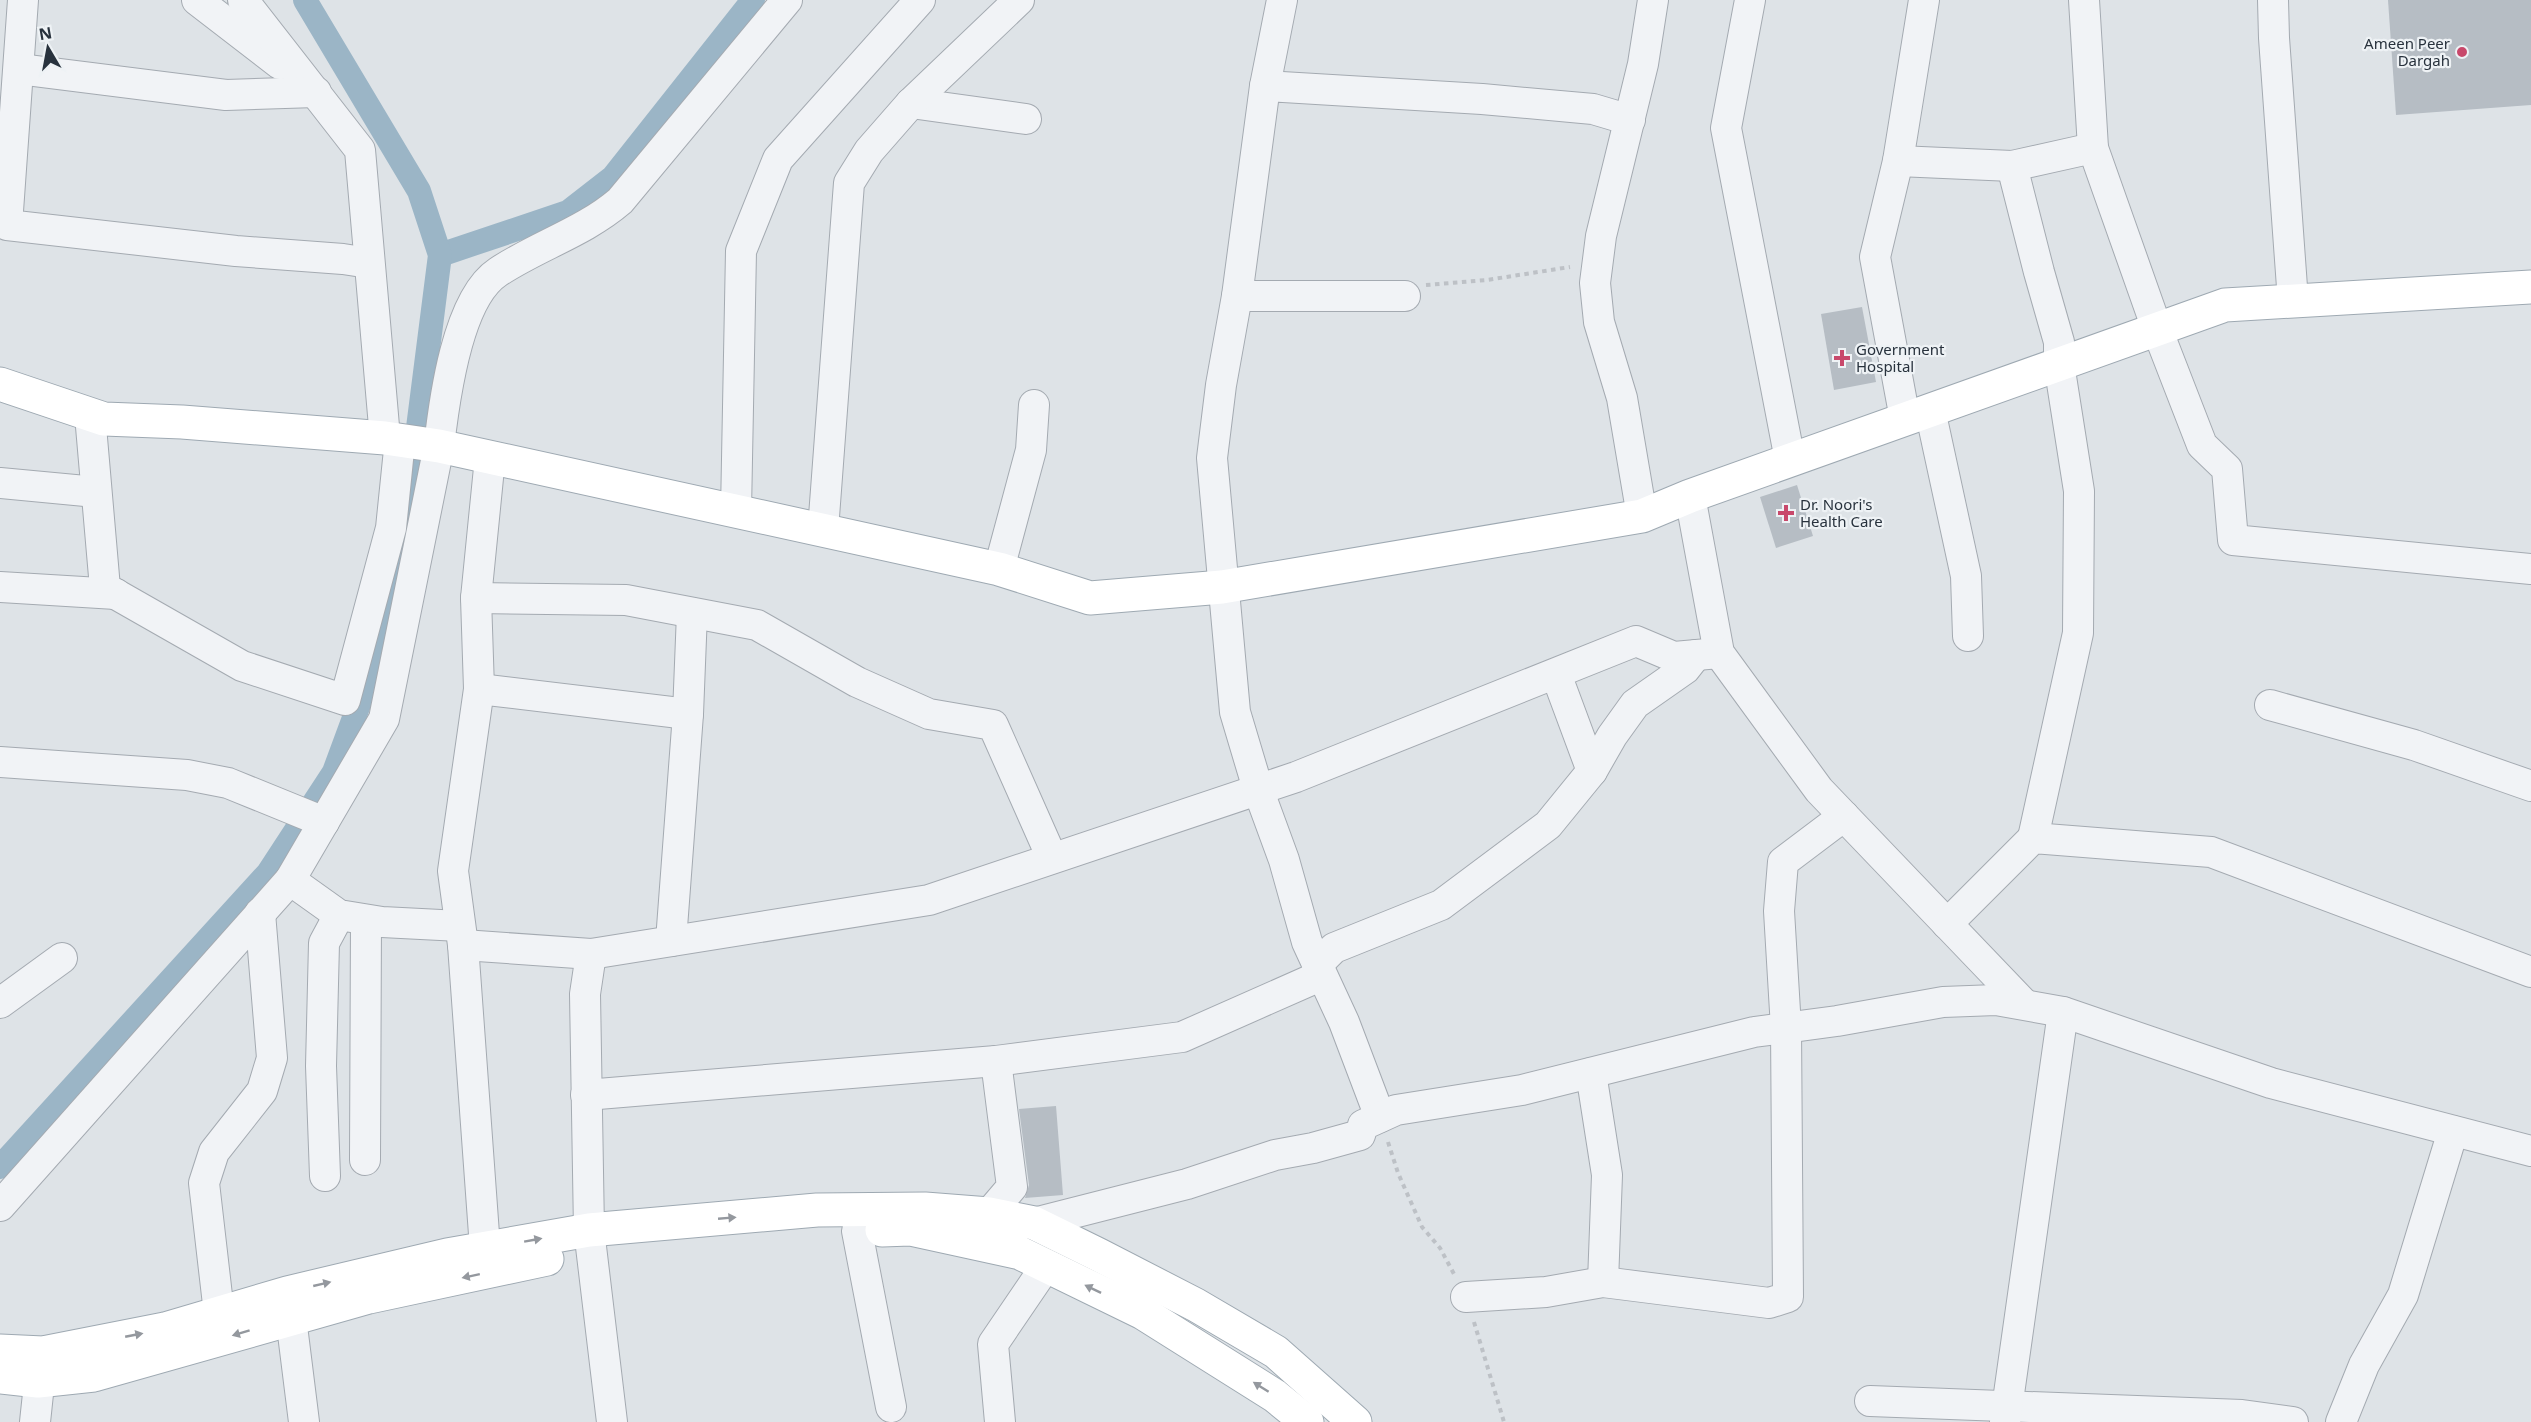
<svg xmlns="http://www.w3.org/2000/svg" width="2531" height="1422" font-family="'Noto Sans',sans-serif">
<rect width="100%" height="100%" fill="#dee3e7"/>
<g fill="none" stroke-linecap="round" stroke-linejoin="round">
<g stroke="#9bb5c6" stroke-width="24">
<polyline points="440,255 568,212 613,177 753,0"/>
<polyline points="0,1167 268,873 334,772 385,634 407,514 440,255 419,191 305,0"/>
</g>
</g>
<g fill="#b6bdc4">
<polygon points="2388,0 2531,0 2531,105 2396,115"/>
<polygon points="1862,307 1876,382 1834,390 1821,314"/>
<polygon points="1797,485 1813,536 1776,548 1760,497"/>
<polygon points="1056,1106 1063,1195 1025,1198 1029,1185 1019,1109"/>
</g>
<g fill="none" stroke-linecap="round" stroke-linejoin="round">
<g stroke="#a4aab1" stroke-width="32">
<g id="minor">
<polyline points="23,0 7,225 236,251 343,259 369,263"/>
<polyline points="197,0 280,64"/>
<polyline points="243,0 360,150 385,438"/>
<polyline points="1750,0 1726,128 1790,460"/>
<polyline points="2084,0 2093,148 2157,329 2202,445 2227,469 2233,540 2531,569"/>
<polyline points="2273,0 2274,38 2293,301"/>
<polyline points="19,69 226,95 316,92"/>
<polyline points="1265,86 1282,0"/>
<polyline points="911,103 1026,119"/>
<polyline points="1898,161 2012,166 2093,148"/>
<polyline points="2012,166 2039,272 2059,342 2059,364 2079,491 2078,633 2033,838"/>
<polyline points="1237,296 1405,296"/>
<polyline points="1930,410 1966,576 1968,636"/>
<polyline points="90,415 105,588 242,666 345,700 391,528 400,440"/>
<polyline points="1905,419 1875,257 1898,161 1924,0"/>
<polyline points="0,483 96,492"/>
<polyline points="1690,496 1719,653 1819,790 2024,1004"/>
<polyline points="736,511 741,251 778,159 920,0"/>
<polyline points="1642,516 1622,398 1599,322 1595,283 1601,236 1643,64 1653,0"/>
<polyline points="823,530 849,183 869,151 911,103 1019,0"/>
<polyline points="999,569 1031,450 1034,405"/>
<polyline points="0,587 116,594"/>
<polyline points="476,598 626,600 757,625 857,682 929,714 993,725 1052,858"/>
<polyline points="1556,674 1592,771"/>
<polyline points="479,689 688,714"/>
<polyline points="2270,705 2414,745 2531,786"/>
<polyline points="0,762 187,775 228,783 324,822"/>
<polyline points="290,880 339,915 382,922 460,926"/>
<polyline points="1947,924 2033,838 2211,852 2531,972"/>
<polyline points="671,941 688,714 692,613"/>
<polyline points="463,945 591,954 929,900 1296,777 1636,641 1674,657 1719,653"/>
<polyline points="591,954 585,994 589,1230 612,1422"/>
<polyline points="0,1003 62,958"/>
<polyline points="1591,1073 1607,1175 1603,1282"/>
<polyline points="586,1095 996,1061 1182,1037 1320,976 1317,965 1334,948 1441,905 1548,825 1592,771 1612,736 1635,704 1685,669 1696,655"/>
<polyline points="1380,1117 1344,1022 1307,942 1284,860 1258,789 1235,712 1212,458 1221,385 1237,296 1265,86 1482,99 1593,109 1630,120"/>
<polyline points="365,1160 366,920"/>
<polyline points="325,1176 321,1066 324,943 339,915"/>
<path d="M0 1206 290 880 384 719 439 446C444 402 457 299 498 272 537 246 584 232 620 201L787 0"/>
<polyline points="989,1214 1012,1187 996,1061"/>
<polyline points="1034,1223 1187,1184 1275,1155 1313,1148 1360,1135 1363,1125 1396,1110 1522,1090 1754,1032 1837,1021 1943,1002 1996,1000 2063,1012 2271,1083 2531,1151"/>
<polyline points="857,1231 891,1407"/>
<polyline points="485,1248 463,945 453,871 479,689 476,598 490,458"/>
<polyline points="288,1294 304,1422"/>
<polyline points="1466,1297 1546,1292 1603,1282 1769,1303 1788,1297 1786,1028 1779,911 1783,862 1844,816"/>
<polyline points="219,1313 204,1183 214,1152 262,1091 272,1058 260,913"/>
<polyline points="1870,1401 2242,1415 2293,1422"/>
<polyline points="35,1422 42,1356"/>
<polyline points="1000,1422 993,1344 1046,1266"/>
<polyline points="2005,1422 2063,1012"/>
<polyline points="2341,1422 2364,1365 2403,1295 2453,1131"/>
</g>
</g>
<g stroke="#9ea9b2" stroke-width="35">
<g id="major">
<polyline points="0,384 104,419 182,422 385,438 439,446 999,569 1090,598 1222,587 1642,516 1690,496 2225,305 2531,287"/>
<polyline points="882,1230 910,1229 1020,1253 1143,1313 1275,1396 1307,1422"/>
<polyline points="0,1351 43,1353 165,1329 287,1293 447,1255 589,1230 817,1210 925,1209 989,1214 1034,1223 1099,1255 1196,1305 1276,1352 1355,1422"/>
<polyline points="0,1377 38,1381 94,1375 369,1297 547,1259"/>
</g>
</g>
<g stroke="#bdc1c6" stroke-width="4" stroke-dasharray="4.5 4.5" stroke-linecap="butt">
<polyline points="1426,285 1487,280 1570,267"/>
<polyline points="1388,1142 1398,1173 1422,1227 1440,1248 1454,1274"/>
<polyline points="1474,1322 1504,1422"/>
</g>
<use href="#minor" stroke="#f1f3f6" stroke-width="30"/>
<use href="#major" stroke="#fff" stroke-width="33"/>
</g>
<defs><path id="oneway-solid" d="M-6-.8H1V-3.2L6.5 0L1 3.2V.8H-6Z" transform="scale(1.5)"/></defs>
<g fill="#94989e">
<use href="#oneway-solid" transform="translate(727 1218) rotate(-5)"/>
<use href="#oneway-solid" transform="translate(533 1240) rotate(-10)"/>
<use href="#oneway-solid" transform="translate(471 1276) rotate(168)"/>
<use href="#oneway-solid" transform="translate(322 1284) rotate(-13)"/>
<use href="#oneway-solid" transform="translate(1093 1289) rotate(-154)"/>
<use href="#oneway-solid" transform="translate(241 1333) rotate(163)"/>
<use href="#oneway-solid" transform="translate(134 1335) rotate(-11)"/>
<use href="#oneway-solid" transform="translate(1261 1387) rotate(-148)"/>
</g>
<g fill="#c8486b" stroke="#eef2f5" stroke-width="2">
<circle cx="2462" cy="52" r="6"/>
<path d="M1839 349h6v6h6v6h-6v6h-6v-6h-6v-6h6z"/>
<path d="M1783 504h6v6h6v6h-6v6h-6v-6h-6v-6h6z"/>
</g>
<g text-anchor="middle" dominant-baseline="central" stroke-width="4.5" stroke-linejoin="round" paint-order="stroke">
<g font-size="15" fill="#28323d" stroke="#eef2f5" text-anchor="start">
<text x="2450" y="43" text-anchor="end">Ameen Peer<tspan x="2450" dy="17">Dargah</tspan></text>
<text x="1856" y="349">Government<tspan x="1856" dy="17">Hospital</tspan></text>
<text x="1800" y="504">Dr. Noori's<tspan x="1800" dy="17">Health Care</tspan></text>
</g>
</g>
<g transform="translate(48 48) rotate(350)" stroke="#eef2f5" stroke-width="4.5" paint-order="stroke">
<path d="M0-4.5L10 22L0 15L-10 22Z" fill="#28323d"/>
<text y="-9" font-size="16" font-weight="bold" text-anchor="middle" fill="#28323d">N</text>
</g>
</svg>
